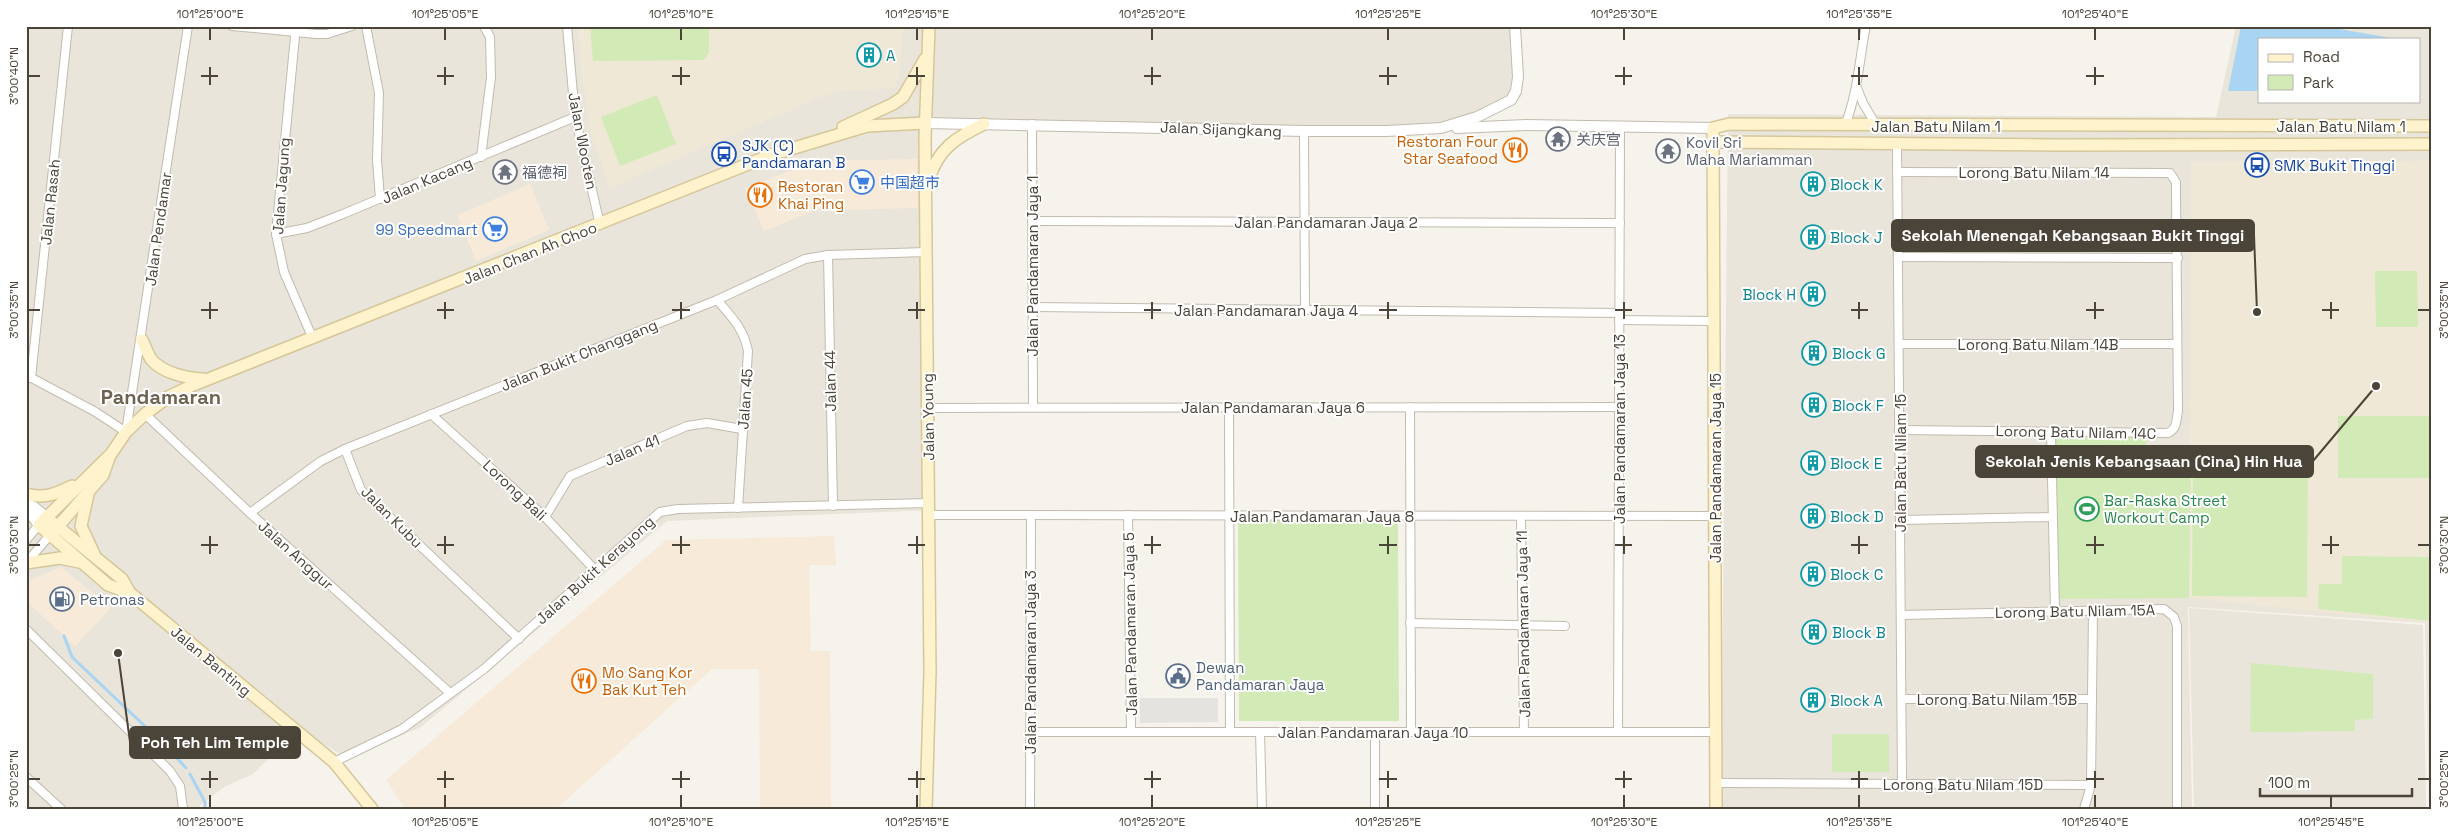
<svg xmlns="http://www.w3.org/2000/svg" width="2458" height="835" font-family="'Space Grotesk','Noto Sans SC',sans-serif">
<rect width="100%" height="100%" fill="#f6f3ec"/>
<g fill="#eae5da" fill-rule="evenodd">
<polygon points="26,26 1518,26 1521,97 1433,126 927,122 933,510 667,521 421,727 348,759 299,729 253,774 226,786 200,805 199,809 26,809"/>
<path d="M2236 26H2432V809H2429L2425 623 2188 607 2192 809H1721L1728 114 2216 117ZM2259 39H2419V101H2259Z"/>
<polygon points="2189,608 2423,625 2426,809 2194,809"/>
</g>
<g fill="#f7ead8">
<polygon points="917,159 918,208 835,210 826,206 764,231 745,188 816,161"/>
<polygon points="530,184 549,230 476,261 457,215"/>
<polygon points="834,536 836,565 809,565 811,651 830,651 831,809 760,809 759,669 712,669 556,809 405,809 386,780 666,540"/>
<polygon points="61,567 111,608 75,646 26,601 26,582"/>
</g>
<g fill="#efe8d6">
<polygon points="578,26 903,26 899,78 894,88 836,91 609,188 592,138 581,68"/>
<polygon points="2328,159 2395,162 2432,160 2432,623 2189,598 2191,162"/>
</g>
<g fill="#d2eab5">
<polygon points="590,26 709,26 709,52 704,60 593,61"/>
<polygon points="657,95 676,144 620,166 601,117"/>
<polygon points="2375,271 2417,271 2418,327 2376,327"/>
<polygon points="2338,416 2432,416 2430,478 2338,478"/>
<polygon points="2146,436 2146,463 2191,463 2189,598 2057,599 2054,437"/>
<polygon points="2193,448 2308,449 2307,597 2192,596"/>
<polygon points="1238,519 1398,519 1399,721 1239,721"/>
<polygon points="2342,556 2432,557 2431,621 2318,609 2319,584 2342,584"/>
<polygon points="2251,663 2373,674 2373,719 2355,720 2355,731 2250,732"/>
<rect x="1832" y="734" width="57" height="38"/>
</g>
<polygon fill="#e5e3e0" points="1140,698 1218,698 1218,722 1140,723"/>
<polygon fill="#a9d4f2" points="2241,26 2322,26 2397,39 2259,39 2259,91 2228,91"/>
<g fill="none" stroke-linecap="round" stroke-linejoin="round">
<g stroke="#a9d4f2" stroke-width="3">
<polyline points="64,636 72,657 152,733"/>
<polyline points="158,739 168,748"/>
<polyline points="175,756 186,768"/>
<polyline points="190,774 205,802 205,809"/>
</g>
<g stroke="#c2bbae" stroke-width="10">
<g id="minor">
<polyline points="232,26 316,34 327,34 352,26"/>
<polyline points="296,26 276,234 284,272 313,339"/>
<polyline points="366,26 379,93 377,160 380,199"/>
<polyline points="567,26 575,116 600,225"/>
<polyline points="1857,88 1863,103 1876,125"/>
<polyline points="1032,124 1033,407"/>
<path d="M1845 125C1858 93 1859 60 1866 26"/>
<polyline points="1304,131 1305,310"/>
<polyline points="1897,143 1902,783"/>
<polyline points="481,157 491,77 490,37 484,26"/>
<path d="M1897 172 2170 173 2176 182V192L2178 411C2176 421 2177 429 2168 433L1899 430"/>
<polyline points="1032,221 1620,223"/>
<polyline points="276,234 307,228 343,214 575,117"/>
<polyline points="828,255 833,506"/>
<polyline points="1898,257 2178,258"/>
<path d="M717 300C731 316 744 329 748 351L738 508"/>
<polyline points="1033,307 1619,313"/>
<polyline points="1619,320 1714,321"/>
<polyline points="1899,344 2177,344"/>
<polyline points="26,375 94,411 126,432 188,26"/>
<polyline points="31,378 68,26"/>
<polyline points="1229,407 1230,732"/>
<polyline points="1410,407 1411,732"/>
<polyline points="928,408 1619,407"/>
<polyline points="145,414 250,513 450,693"/>
<polyline points="431,414 545,517 595,570"/>
<polyline points="2051,432 2055,611"/>
<polyline points="345,449 361,490 519,639"/>
<polyline points="250,513 321,461 345,449 717,300 805,259 828,255 927,252"/>
<polyline points="929,515 1715,516"/>
<polyline points="1128,515 1131,732"/>
<polyline points="1521,516 1524,732"/>
<polyline points="545,517 570,476 687,426 707,423 742,429"/>
<polyline points="1900,520 2052,517"/>
<polyline points="26,540 39,525"/>
<polyline points="26,563 50,535"/>
<polyline points="1901,615 2164,609 2174,617 2177,626 2177,809"/>
<polyline points="1410,623 1565,626"/>
<polyline points="26,629 170,771 180,786 183,809"/>
<polyline points="1902,699 2092,699"/>
<polyline points="1030,732 1716,732"/>
<polyline points="1260,732 1262,809"/>
<polyline points="1375,732 1375,809"/>
<polyline points="1618,732 1620,126"/>
<polyline points="334,762 402,729 484,669 660,512 678,509 929,503"/>
<polyline points="26,777 61,809"/>
<polyline points="1716,783 2091,785"/>
<polyline points="1030,809 1031,515"/>
<polyline points="2084,809 2091,785 2093,610"/>
</g>
</g>
<g stroke="#c2bbae" stroke-width="12">
<g id="tertiary">
<polyline points="925,123 1304,131 1387,131 1441,128 1477,117 1511,100 1516,91 1518,77 1515,26"/>
<polyline points="1457,128 1526,125 1713,128"/>
<polyline points="26,504 34,507 46,517"/>
<polyline points="26,508 39,525"/>
</g>
</g>
<g stroke="#d6c79b" stroke-width="14">
<g id="secondary">
<polyline points="843,127 893,104 903,97 925,59"/>
<polyline points="1713,142 2059,145 2432,144"/>
<path d="M929 180C937 149 957 137 984 124"/>
<path d="M142 340C145 346 147 353 151 359 162 373 186 378 203 379"/>
<path d="M26 494C44 499 56 494 72 486"/>
<polyline points="88,494 81,526 94,554"/>
<polyline points="46,517 122,579 130,593 334,762 372,809"/>
<polyline points="53,532 103,475 109,458"/>
<polyline points="26,563 60,558 79,562"/>
<polyline points="130,593 108,585 39,525 111,454 126,432 145,414 168,397 191,386 771,155 867,126 925,123"/>
<polyline points="926,809 930,672 925,138 929,26"/>
<polyline points="1716,809 1713,128 1729,124 2432,126"/>
</g>
</g>
<use href="#minor" stroke="#fff" stroke-width="8"/>
<use href="#tertiary" stroke="#fff" stroke-width="10"/>
<use href="#secondary" stroke="#fff3cd" stroke-width="11"/>
</g>
<path fill="none" stroke="#4b4439" stroke-width="2" d="M210 28V40M445 28V40M681 28V40M917 28V40M1152 28V40M1388 28V40M1624 28V40M1859 28V40M2095 28V40M210 67V85M445 67V85M681 67V85M917 67V85M1152 67V85M1388 67V85M1624 67V85M1859 67V85M2095 67V85M28 76H40M201 76H218M437 76H454M672 76H690M908 76H925M1144 76H1161M1379 76H1397M1615 76H1632M1851 76H1868M2086 76H2104M210 302V319M445 302V319M681 302V319M917 302V319M1152 302V319M1388 302V319M1624 302V319M1859 302V319M2095 302V319M2331 302V319M28 310H40M201 310H218M437 310H454M672 310H690M908 310H925M1144 310H1161M1379 310H1397M1615 310H1632M1851 310H1868M2086 310H2104M2322 310H2339M2418 310H2430M210 536V554M445 536V554M681 536V554M917 536V554M1152 536V554M1388 536V554M1624 536V554M1859 536V554M2095 536V554M2331 536V554M28 545H40M201 545H218M437 545H454M672 545H690M908 545H925M1144 545H1161M1379 545H1397M1615 545H1632M1851 545H1868M2086 545H2104M2322 545H2339M2418 545H2430M210 771V788M445 771V788M681 771V788M917 771V788M1152 771V788M1388 771V788M1624 771V788M1859 771V788M2095 771V788M28 779H40M201 779H218M437 779H454M672 779H690M908 779H925M1144 779H1161M1379 779H1397M1615 779H1632M1851 779H1868M2086 779H2104M2418 779H2430M210 795V808M445 795V808M681 795V808M917 795V808M1152 795V808M1388 795V808M1624 795V808M1859 795V808M2095 795V808M2331 795V808"/>
<defs>
<g id="building-ring" transform="scale(1.25)"><circle r="9.5" fill="#fff" stroke="#0f9aa8" stroke-width="1.5"/><path d="M-4-6H4V6H1V3H-1V6H-4ZM-2.5-4.3h1.7v1.8h-1.7ZM.8-4.3h1.7v1.8H.8ZM-2.5-1h1.7V.8h-1.7ZM.8-1h1.7V.8H.8Z" fill="#0f9aa8"/></g>
<g id="temple-ring" transform="scale(1.25)"><circle r="9.5" fill="#fff" stroke="#6b7280" stroke-width="1.5"/><path d="M0-6L5-2H3V0L6.5 2.5H4V6H1.5V3h-3V6H-4V2.5H-6.5L-3 0V-2H-5Z" fill="#6b7280"/></g>
<g id="restaurant-ring" transform="scale(1.25)"><circle r="9.5" fill="#fff" stroke="#e8710a" stroke-width="1.5"/><path d="M-5-6h1v4h1v-4h1v4h1v-4h1v5L-1.5 .5V6h-2V.5L-5-1ZM5-6V6H3V1.5H1.5Q1.5-4 5-6Z" fill="#e8710a"/></g>
<g id="bus-ring" transform="scale(1.25)"><circle r="9.5" fill="#fff" stroke="#1a4fb4" stroke-width="1.5"/><path d="M-5-6H5V4H4V6H2V4H-2V6H-4V4H-5ZM-3.5-4V0h7V-4ZM-3.5 1.2v1.5H-2V1.2ZM2 1.2v1.5H3.5V1.2Z" fill="#1a4fb4"/></g>
<g id="supermarket-ring" transform="scale(1.25)"><circle r="9.5" fill="#fff" stroke="#3f7fe0" stroke-width="1.5"/><path d="M-6-5.5h2.5l.6 2H6L4.5 2H-2.5L-4.4-4H-6ZM-1.5 3.2a1.3 1.3 0 1 0 .1 0ZM3 3.2a1.3 1.3 0 1 0 .1 0Z" fill="#3f7fe0"/></g>
<g id="stadium-ring" transform="scale(1.25)"><circle r="9.5" fill="#fff" stroke="#2e9e5b" stroke-width="1.5"/><path d="M0-5a6.5 5 0 1 0 0 10a6.5 5 0 1 0 0-10ZM-3.5-1.8h7v3.6h-7Z" fill="#2e9e5b"/></g>
<g id="fuel-ring" transform="scale(1.25)"><circle r="9.5" fill="#fff" stroke="#5c6f8a" stroke-width="1.5"/><path d="M-5.5-6h7V0h2V4h1.3V-2.5L3-4.5l.8-.8L6-3V5H2.5V1h-1V6h-7ZM-4.2-4.7v3.2H.2V-4.7Z" fill="#5c6f8a"/></g>
<g id="civic-ring" transform="scale(1.25)"><circle r="9.5" fill="#fff" stroke="#5c6f8a" stroke-width="1.5"/><path d="M-.6-6.5H3V-4.5H.6V-3L4-1V1h2V6H-6V1h2V-1L-.6-3ZM-1.2 2.5V6h2.4V2.5Z" fill="#5c6f8a"/></g>
</defs>
<g fill-rule="evenodd">
<use href="#building-ring" x="869" y="55"/>
<use href="#temple-ring" x="1558" y="139"/>
<use href="#restaurant-ring" x="1515" y="150"/>
<use href="#temple-ring" x="1668" y="151"/>
<use href="#bus-ring" x="724" y="154"/>
<use href="#bus-ring" x="2257" y="165"/>
<use href="#temple-ring" x="505" y="172"/>
<use href="#supermarket-ring" x="862" y="182"/>
<use href="#building-ring" x="1813" y="184"/>
<use href="#restaurant-ring" x="760" y="195"/>
<use href="#supermarket-ring" x="495" y="229"/>
<use href="#building-ring" x="1813" y="237"/>
<use href="#building-ring" x="1813" y="294"/>
<use href="#building-ring" x="1814" y="353"/>
<use href="#building-ring" x="1814" y="405"/>
<use href="#building-ring" x="1813" y="463"/>
<use href="#stadium-ring" x="2087" y="509"/>
<use href="#building-ring" x="1813" y="516"/>
<use href="#building-ring" x="1813" y="574"/>
<use href="#fuel-ring" x="62" y="599"/>
<use href="#building-ring" x="1814" y="632"/>
<use href="#civic-ring" x="1178" y="676"/>
<use href="#restaurant-ring" x="584" y="681"/>
<use href="#building-ring" x="1813" y="700"/>
</g>
<g text-anchor="middle" dominant-baseline="central" stroke-width="4" stroke-linejoin="round" paint-order="stroke">
<g font-size="15" fill="#0d838f" stroke="#fff" text-anchor="start">
<text x="886" y="55">A</text>
<text x="1830" y="184">Block K</text>
<text x="1830" y="237">Block J</text>
<text x="1796" y="294" text-anchor="end">Block H</text>
<text x="1832" y="353">Block G</text>
<text x="1832" y="405">Block F</text>
<text x="1830" y="463">Block E</text>
<text x="1830" y="516">Block D</text>
<text x="1830" y="574">Block C</text>
<text x="1832" y="632">Block B</text>
<text x="1830" y="700">Block A</text>
</g>
<g font-size="15" fill="#4b4439" stroke="#fff">
<text x="1936" y="126">Jalan Batu Nilam 1</text>
<text x="2341" y="126">Jalan Batu Nilam 1</text>
<text transform="translate(1221 129) rotate(2)">Jalan Sijangkang</text>
<text transform="translate(583 141) rotate(79)">Jalan Wooten</text>
<text x="2034" y="172">Lorong Batu Nilam 14</text>
<text transform="translate(427 180) rotate(-23)">Jalan Kacang</text>
<text transform="translate(281 186) rotate(-86)">Jalan Jagung</text>
<text transform="translate(50 202) rotate(-84)">Jalan Rasah</text>
<text x="1326" y="222">Jalan Pandamaran Jaya 2</text>
<text transform="translate(158 229) rotate(-82)">Jalan Pendamar</text>
<text transform="translate(530 253) rotate(-22)">Jalan Chan Ah Choo</text>
<text transform="translate(1032 266) rotate(-90)">Jalan Pandamaran Jaya 1</text>
<text x="1266" y="310">Jalan Pandamaran Jaya 4</text>
<text x="2038" y="344">Lorong Batu Nilam 14B</text>
<text transform="translate(579 355) rotate(-22)">Jalan Bukit Changgang</text>
<text transform="translate(830 381) rotate(-91)">Jalan 44</text>
<text transform="translate(745 399) rotate(-86)">Jalan 45</text>
<text x="1273" y="407">Jalan Pandamaran Jaya 6</text>
<text transform="translate(928 417) rotate(-91)">Jalan Young</text>
<text transform="translate(1619 429) rotate(-90)">Jalan Pandamaran Jaya 13</text>
<text transform="translate(2076 432) rotate(1)">Lorong Batu Nilam 14C</text>
<text transform="translate(632 450) rotate(-23)">Jalan 41</text>
<text transform="translate(1900 463) rotate(-90)">Jalan Batu Nilam 15</text>
<text transform="translate(1715 468) rotate(-90)">Jalan Pandamaran Jaya 15</text>
<text transform="translate(515 490) rotate(43)">Lorong Bali</text>
<text x="1322" y="516">Jalan Pandamaran Jaya 8</text>
<text transform="translate(392 517) rotate(45)">Jalan Kubu</text>
<text transform="translate(296 555) rotate(42)">Jalan Anggur</text>
<text transform="translate(595 570) rotate(-42)">Jalan Bukit Kerayong</text>
<text transform="translate(2075 611) rotate(-1)">Lorong Batu Nilam 15A</text>
<text transform="translate(1130 624) rotate(-91)">Jalan Pandamaran Jaya 5</text>
<text transform="translate(1523 624) rotate(-91)">Jalan Pandamaran Jaya 11</text>
<text transform="translate(211 661) rotate(40)">Jalan Banting</text>
<text transform="translate(1030 662) rotate(-90)">Jalan Pandamaran Jaya 3</text>
<text x="1997" y="699">Lorong Batu Nilam 15B</text>
<text x="1373" y="732">Jalan Pandamaran Jaya 10</text>
<text x="1963" y="784">Lorong Batu Nilam 15D</text>
</g>
<g font-size="15" fill="#5b616d" stroke="#fff" text-anchor="start">
<text x="1576" y="139">关庆宫</text>
<text x="1686" y="142">Kovil Sri<tspan x="1686" dy="17">Maha Mariamman</tspan></text>
<text x="522" y="172">福德祠</text>
</g>
<g font-size="15" fill="#c56008" stroke="#fff" text-anchor="start">
<text x="1498" y="141" text-anchor="end">Restoran Four<tspan x="1498" dy="17">Star Seafood</tspan></text>
<text x="778" y="186">Restoran<tspan x="778" dy="17">Khai Ping</tspan></text>
<text x="602" y="672">Mo Sang Kor<tspan x="602" dy="17">Bak Kut Teh</tspan></text>
</g>
<g font-size="15" fill="#164399" stroke="#fff" text-anchor="start">
<text x="742" y="145">SJK (C)<tspan x="742" dy="17">Pandamaran B</tspan></text>
<text x="2274" y="165">SMK Bukit Tinggi</text>
</g>
<g font-size="15" fill="#366cbe" stroke="#fff" text-anchor="start">
<text x="880" y="182">中国超市</text>
<text x="478" y="229" text-anchor="end">99 Speedmart</text>
</g>
<g font-size="15" fill="#27864d" stroke="#fff" text-anchor="start">
<text x="2104" y="500">Bar-Raska Street<tspan x="2104" dy="17">Workout Camp</tspan></text>
</g>
<g font-size="15" fill="#4e5e75" stroke="#fff" text-anchor="start">
<text x="80" y="599">Petronas</text>
<text x="1196" y="667">Dewan<tspan x="1196" dy="17">Pandamaran Jaya</tspan></text>
</g>
<g font-size="20" font-weight="bold" fill="#6e6250" stroke="#fff">
<text x="161" y="397">Pandamaran</text>
</g>
</g>
<path fill="none" stroke="#4b4439" stroke-width="2" d="M2257 312L2254 235M2376 386L2313 461M118 653L130 742"/>
<g fill="#4b4439" stroke="#fff" stroke-width="2">
<circle cx="2257" cy="312" r="5"/>
<circle cx="2376" cy="386" r="5"/>
<circle cx="118" cy="653" r="5"/>
</g>
<g fill="#4b4439" stroke="#4b4439" stroke-width="2">
<rect x="1892" y="220" width="362" height="31" rx="5"/>
<rect x="1976" y="446" width="337" height="31" rx="5"/>
<rect x="130" y="727" width="170" height="31" rx="5"/>
</g>
<g font-size="16" text-anchor="middle" font-weight="bold" fill="#fff">
<text x="2073" y="241">Sekolah Menengah Kebangsaan Bukit Tinggi</text>
<text x="2144" y="467">Sekolah Jenis Kebangsaan (Cina) Hin Hua</text>
<text x="215" y="748">Poh Teh Lim Temple</text>
</g>
<rect width="2458" height="835" fill="none" stroke="#ffffff" stroke-width="55"/>
<rect x="2258" y="38" width="162" height="65" fill="#ffffff" stroke="#b7b4b0"/>
<rect x="2268" y="54" width="25" height="8" fill="#fff3cd" stroke="#b7b4b0"/>
<text x="2303" y="62" font-size="15" fill="#4b4439">Road</text>
<rect x="2268" y="75" width="25" height="15" fill="#d2eab5" stroke="#b7b4b0"/>
<text x="2303" y="88" font-size="15" fill="#4b4439">Park</text>
<path d="M2260 788v8h152v-8" fill="none" stroke="#4b4439" stroke-width="2.5"/>
<text x="2268" y="788" font-size="15" fill="#4b4439" stroke="#ffffff" stroke-width="4" paint-order="stroke">100 m</text>
<rect x="28" y="28" width="2402" height="780" fill="none" stroke="#4b4439" stroke-width="2"/>
<g font-size="12" text-anchor="middle" fill="#4b4439">
<text x="210" y="18">101°25'00"E</text>
<text x="445" y="18">101°25'05"E</text>
<text x="681" y="18">101°25'10"E</text>
<text x="917" y="18">101°25'15"E</text>
<text x="1152" y="18">101°25'20"E</text>
<text x="1388" y="18">101°25'25"E</text>
<text x="1624" y="18">101°25'30"E</text>
<text x="1859" y="18">101°25'35"E</text>
<text x="2095" y="18">101°25'40"E</text>
<text transform="translate(14 76) rotate(-90)" y="4">3°00'40"N</text>
<text transform="translate(14 310) rotate(-90)" y="4">3°00'35"N</text>
<text transform="translate(2444 310) rotate(-90)" y="4">3°00'35"N</text>
<text transform="translate(14 545) rotate(-90)" y="4">3°00'30"N</text>
<text transform="translate(2444 545) rotate(-90)" y="4">3°00'30"N</text>
<text transform="translate(14 779) rotate(-90)" y="4">3°00'25"N</text>
<text transform="translate(2444 779) rotate(-90)" y="4">3°00'25"N</text>
<text x="210" y="826">101°25'00"E</text>
<text x="445" y="826">101°25'05"E</text>
<text x="681" y="826">101°25'10"E</text>
<text x="917" y="826">101°25'15"E</text>
<text x="1152" y="826">101°25'20"E</text>
<text x="1388" y="826">101°25'25"E</text>
<text x="1624" y="826">101°25'30"E</text>
<text x="1859" y="826">101°25'35"E</text>
<text x="2095" y="826">101°25'40"E</text>
<text x="2331" y="826">101°25'45"E</text>
</g>
</svg>
